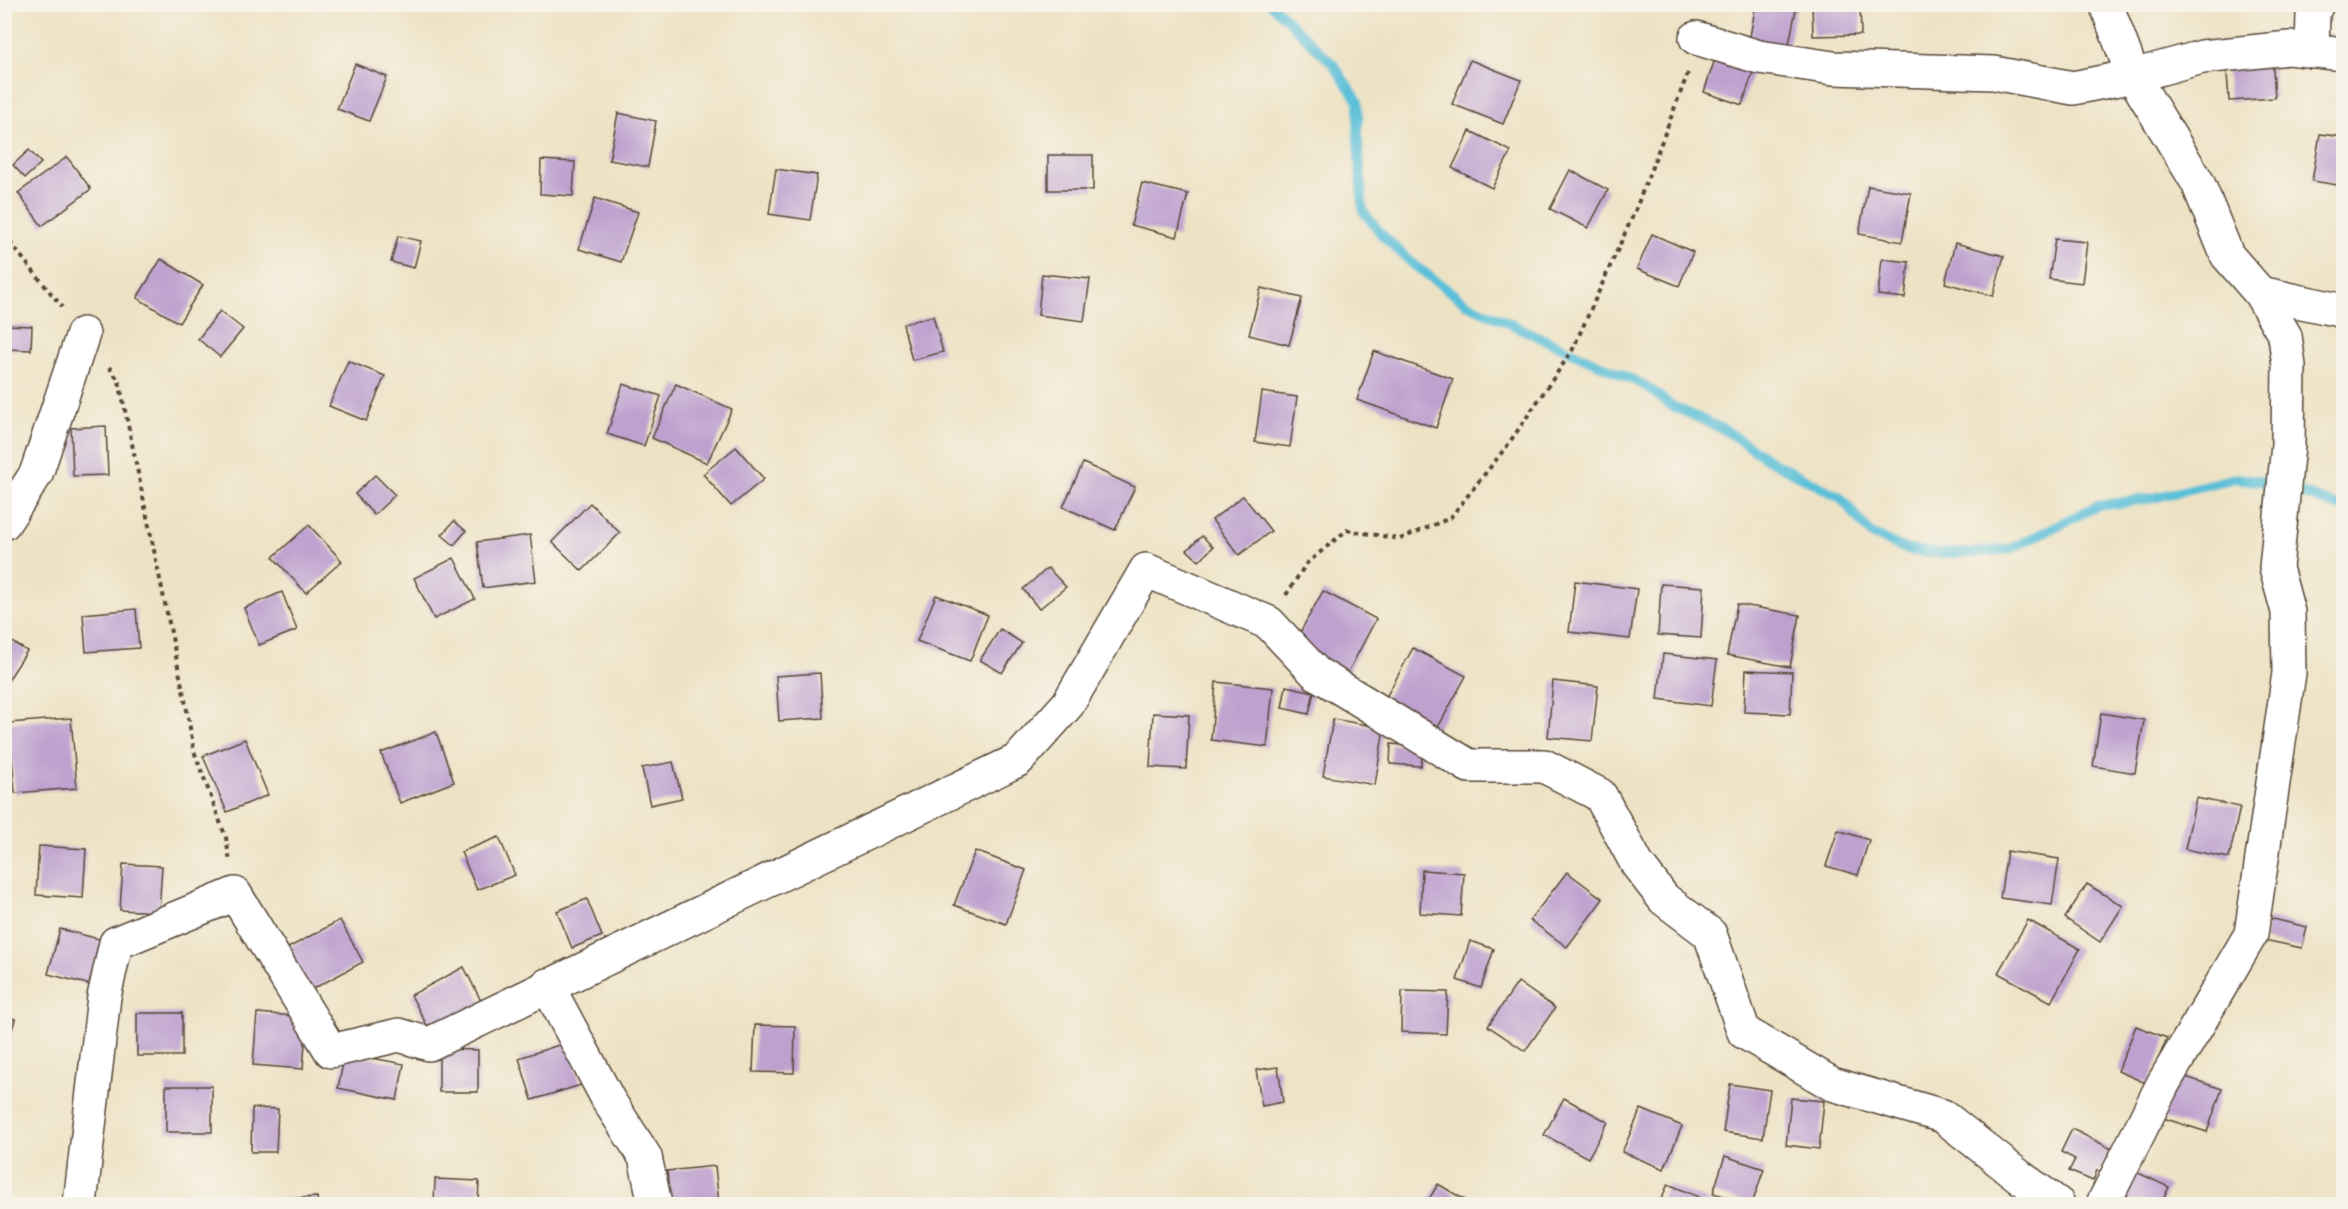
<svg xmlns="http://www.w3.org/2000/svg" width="2348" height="1209" font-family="Kalam,sans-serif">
<rect width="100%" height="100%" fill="#f7f3e8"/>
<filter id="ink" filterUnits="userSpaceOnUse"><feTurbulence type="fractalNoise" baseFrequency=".0167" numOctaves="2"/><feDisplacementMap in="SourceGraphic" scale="12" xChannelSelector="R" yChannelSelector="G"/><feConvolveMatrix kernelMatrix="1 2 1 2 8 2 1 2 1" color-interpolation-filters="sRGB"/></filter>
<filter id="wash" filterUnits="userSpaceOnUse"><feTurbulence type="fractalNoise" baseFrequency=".008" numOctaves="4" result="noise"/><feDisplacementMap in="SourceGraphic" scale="24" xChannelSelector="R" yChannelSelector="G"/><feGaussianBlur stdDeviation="1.35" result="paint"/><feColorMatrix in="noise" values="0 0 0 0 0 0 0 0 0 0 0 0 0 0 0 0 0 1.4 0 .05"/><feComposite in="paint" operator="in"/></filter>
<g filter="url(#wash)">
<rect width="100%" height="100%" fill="#ede2c4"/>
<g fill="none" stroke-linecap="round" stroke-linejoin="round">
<polyline stroke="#5abfd8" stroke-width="10" points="1271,4 1333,64 1358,101 1358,143 1363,211 1381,234 1414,265 1467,304 1644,385 1672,406 1725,430 1769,460 1840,497 1871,534 1908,550 1940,553 1972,553 2010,549 2097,506 2153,498 2235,478 2273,483 2344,508"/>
</g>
<g id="blocks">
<g fill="#bea1cf">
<polygon points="1756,4 1797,4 1787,54 1748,47"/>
<polygon points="1812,4 1860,4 1861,35 1813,36"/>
<polygon points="1718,50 1756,63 1742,105 1704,92"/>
<polygon points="2272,56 2275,98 2229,101 2226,59"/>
<polygon points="1470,60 1521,80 1503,124 1452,104"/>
<polygon points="355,64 387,77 369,121 337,109"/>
<polygon points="618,113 656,121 648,167 609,160"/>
<polygon points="1470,131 1511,151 1492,188 1452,168"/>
<polygon points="2320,134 2344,137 2344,186 2312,181"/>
<polygon points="29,150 41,163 25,178 13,165"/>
<rect x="1048" y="155" width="45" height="35"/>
<polygon points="67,157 91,189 42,226 18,193"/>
<polygon points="541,160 575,162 573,196 540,194"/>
<polygon points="776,169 817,175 810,220 769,214"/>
<polygon points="1570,170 1608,190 1588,228 1550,209"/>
<polygon points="1142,183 1188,194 1177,237 1131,225"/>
<polygon points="1868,186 1911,193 1902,242 1859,234"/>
<polygon points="595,198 638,212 621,262 579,249"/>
<polygon points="1652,234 1693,252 1679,286 1637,269"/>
<polygon points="398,236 421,241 414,268 391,262"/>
<polygon points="2055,239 2087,242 2082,283 2049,279"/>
<polygon points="1955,243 2004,256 1993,296 1945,283"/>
<polygon points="161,259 203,285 179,323 137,298"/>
<polygon points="1882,259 1909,262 1905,298 1878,295"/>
<polygon points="1042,274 1090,279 1084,321 1038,315"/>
<polygon points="1261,288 1302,298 1289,345 1249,335"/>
<polygon points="220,311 243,329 220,357 198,339"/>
<polygon points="933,316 943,352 912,360 903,324"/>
<polygon points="4,325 32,326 31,350 4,349"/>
<polygon points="1374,351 1453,379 1436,428 1357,400"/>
<polygon points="348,361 385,376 366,421 329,406"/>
<polygon points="623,384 661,396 644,446 607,434"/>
<polygon points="676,384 732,409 707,463 652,438"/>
<polygon points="1262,392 1297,397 1290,447 1255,442"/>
<polygon points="106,426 108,475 73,476 71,428"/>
<polygon points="736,447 764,479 731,506 703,474"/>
<polygon points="1083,463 1135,487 1115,530 1063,507"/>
<polygon points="375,475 395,495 374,515 355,494"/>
<polygon points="1243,496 1271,531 1239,555 1212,520"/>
<polygon points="590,503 620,533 582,571 552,542"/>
<polygon points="454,521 466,531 454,545 442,535"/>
<polygon points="309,525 342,561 306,593 273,557"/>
<polygon points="530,535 536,581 483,588 477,542"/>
<polygon points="1202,536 1213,547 1199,561 1187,550"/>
<polygon points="454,558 475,599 434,619 414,578"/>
<polygon points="1048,568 1066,587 1039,609 1023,589"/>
<polygon points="1575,581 1637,589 1630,639 1569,632"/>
<polygon points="1661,584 1704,587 1701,638 1658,635"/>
<polygon points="1323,591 1376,619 1347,674 1293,645"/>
<polygon points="282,592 297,630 259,645 244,608"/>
<polygon points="936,595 988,615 970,661 917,641"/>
<polygon points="1737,604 1800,615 1790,667 1727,655"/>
<polygon points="136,609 139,648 86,652 83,614"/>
<polygon points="1000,629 1022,643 1002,673 980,660"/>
<polygon points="4,637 27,651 7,682 4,680"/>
<polygon points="1413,648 1466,676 1437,729 1384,701"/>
<polygon points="1663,654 1717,660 1711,706 1658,699"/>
<polygon points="1746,670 1792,672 1790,714 1744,712"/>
<polygon points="820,673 823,718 779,721 776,676"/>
<polygon points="1553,681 1598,686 1592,741 1548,737"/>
<polygon points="1216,682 1273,688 1267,747 1211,740"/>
<polygon points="1286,686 1314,692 1309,714 1282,708"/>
<polygon points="1153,713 1189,715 1186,769 1150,767"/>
<polygon points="2101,713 2144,720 2135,773 2093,766"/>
<polygon points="71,718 77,788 15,793 9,723"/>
<polygon points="1333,719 1384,728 1375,785 1323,776"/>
<polygon points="436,732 454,782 400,803 381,753"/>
<polygon points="245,739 268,795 227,812 203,756"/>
<polygon points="1391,744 1423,747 1421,766 1390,764"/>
<polygon points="673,762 682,798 650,805 642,768"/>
<polygon points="2196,798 2240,807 2229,858 2185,849"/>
<polygon points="1838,830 1869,840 1858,875 1826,866"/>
<polygon points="499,837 515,875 477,890 461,852"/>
<polygon points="39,846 86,849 83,898 36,895"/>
<polygon points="975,851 1026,870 1006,924 954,905"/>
<polygon points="2007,851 2059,859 2052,905 2000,898"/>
<polygon points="123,864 162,866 159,912 120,910"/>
<polygon points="1422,870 1464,873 1461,916 1420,913"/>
<polygon points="1567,872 1603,899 1567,947 1530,920"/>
<polygon points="2087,884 2123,906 2100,942 2065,918"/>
<polygon points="587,899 602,936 572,948 557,911"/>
<polygon points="2269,918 2307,927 2302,948 2264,940"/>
<polygon points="340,920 363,962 309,991 286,949"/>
<polygon points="2028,920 2080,949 2051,1002 1998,973"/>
<polygon points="60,929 107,941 95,986 48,974"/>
<polygon points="1470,941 1494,949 1481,988 1457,980"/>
<polygon points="464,967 484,1007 431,1033 411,995"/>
<polygon points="1518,982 1555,1008 1525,1051 1488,1026"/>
<polygon points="1402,991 1448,992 1446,1034 1401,1032"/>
<rect x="137" y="1013" width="45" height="43"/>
<polygon points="257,1013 307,1017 303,1069 253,1065"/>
<polygon points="4,1016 15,1019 5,1055 4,1055"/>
<polygon points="755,1025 795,1026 794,1073 753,1072"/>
<polygon points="2136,1026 2167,1038 2148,1084 2118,1071"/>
<polygon points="568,1042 581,1085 532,1100 519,1058"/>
<polygon points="439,1049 478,1050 478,1092 439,1092"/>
<polygon points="345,1053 404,1064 397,1100 338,1088"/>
<polygon points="1278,1067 1283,1102 1262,1106 1256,1070"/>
<polygon points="2177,1074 2222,1089 2207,1132 2163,1118"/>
<polygon points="1730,1084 1770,1090 1763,1138 1723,1132"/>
<rect x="166" y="1086" width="46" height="46"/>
<polygon points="1564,1098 1608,1122 1588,1158 1544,1135"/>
<polygon points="1791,1098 1824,1101 1819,1149 1786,1145"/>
<polygon points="252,1108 278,1109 276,1152 251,1152"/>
<polygon points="1641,1109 1682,1126 1664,1169 1622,1152"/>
<polygon points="2072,1129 2112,1149 2100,1172 2097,1170 2093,1181 2069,1171 2075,1159 2061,1152"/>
<polygon points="1725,1156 1764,1169 1752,1204 1713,1193"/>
<polygon points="715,1166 719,1204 670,1204 667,1171"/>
<polygon points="2134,1171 2169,1187 2161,1204 2119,1204"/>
<polygon points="435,1179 479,1181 478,1204 434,1204"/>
<polygon points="1438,1184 1472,1204 1426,1204"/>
<polygon points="1668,1184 1715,1204 1659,1204"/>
<polygon points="317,1197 318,1204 283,1204 283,1199"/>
</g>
</g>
</g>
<g filter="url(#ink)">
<use href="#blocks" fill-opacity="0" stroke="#564637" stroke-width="1.5"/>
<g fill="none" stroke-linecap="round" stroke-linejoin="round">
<g stroke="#564637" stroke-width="36">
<g id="minor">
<polyline points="1696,38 1759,57 1833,68 1994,73 2073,88 2133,76 2202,57 2289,48 2344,54"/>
<polyline points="2312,51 2313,13 2317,4"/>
<polyline points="2260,293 2344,311"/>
<polyline points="4,523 36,474 83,334"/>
<polyline points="547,985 609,1101 645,1157 655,1204"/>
<polyline points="80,1204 104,997 116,943 235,894 331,1051 399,1035 429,1044 1018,760 1068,704 1146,570 1269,623 1316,673 1469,766 1544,766 1600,795 1637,864 1664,899 1710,934 1744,1032 1832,1084 1943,1116 2020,1177 2058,1204"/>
<polyline points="2103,1204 2163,1084 2251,934 2289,673 2288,612 2276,568 2288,445 2289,366 2285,336 2260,293 2227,255 2198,183 2133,76 2106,4"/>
</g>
</g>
<g stroke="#564637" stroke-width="4" stroke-dasharray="4.5 4.5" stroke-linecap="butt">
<polyline points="4,235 62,307"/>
<polyline points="109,367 119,381 186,705 194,751 226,838 230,862"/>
<polyline points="1286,595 1306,564 1347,530 1400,539 1450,518 1507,446 1572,351 1635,211 1688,73"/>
</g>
<use href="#minor" stroke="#fff" stroke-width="33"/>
</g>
</g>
<rect width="2348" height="1209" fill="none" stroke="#f7f3e8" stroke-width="24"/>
</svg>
